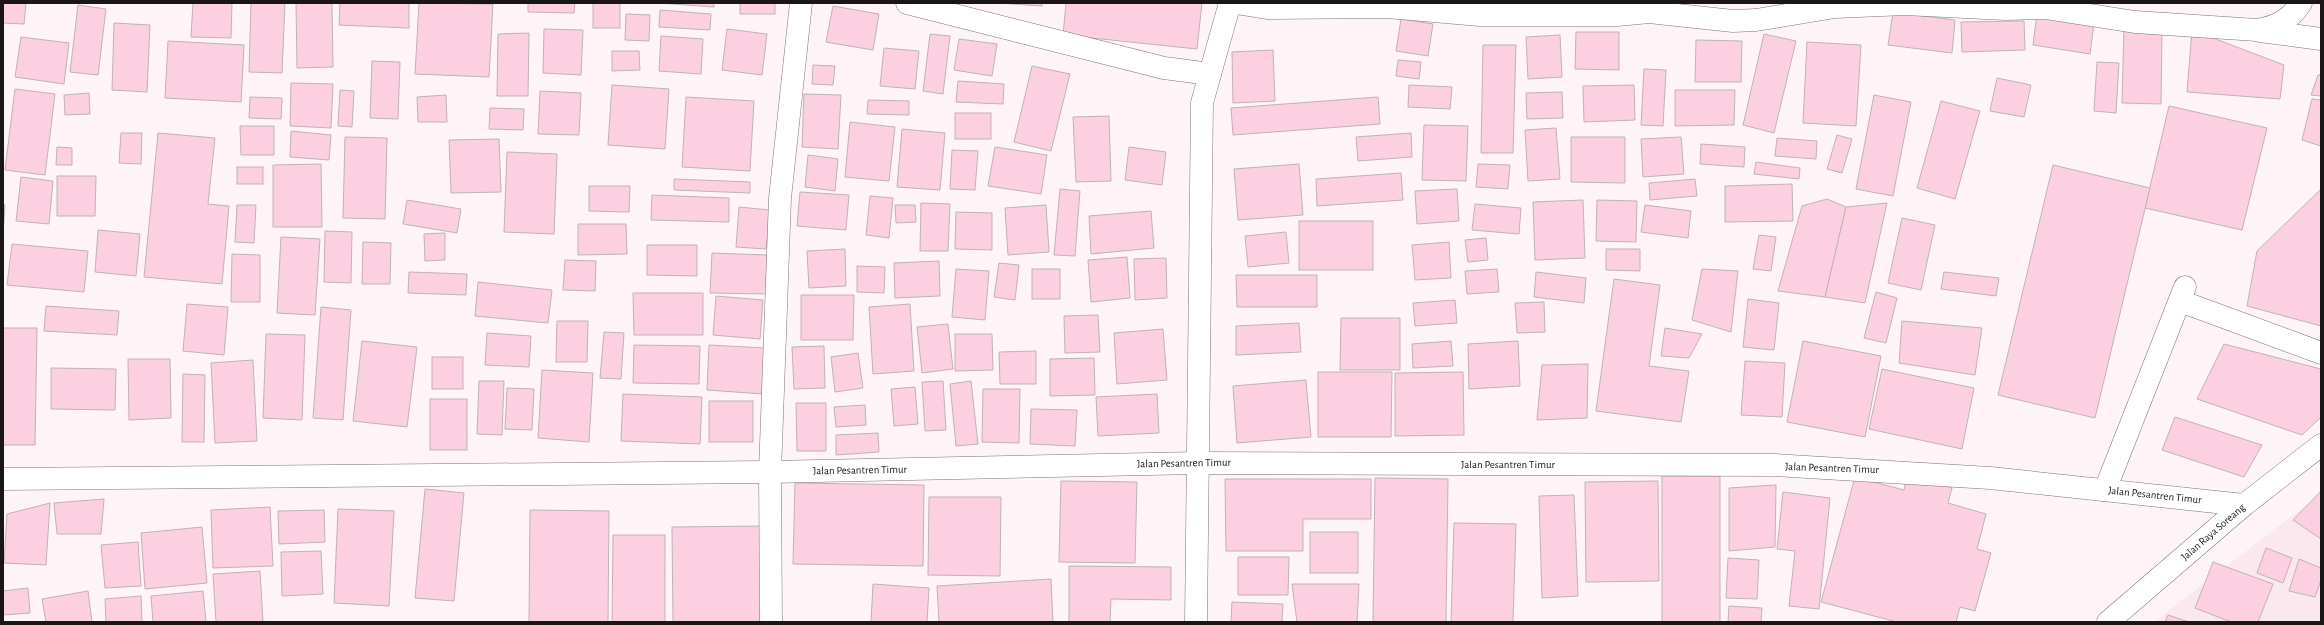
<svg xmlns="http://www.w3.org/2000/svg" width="2324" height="625" font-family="'Alegreya Sans',sans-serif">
<rect width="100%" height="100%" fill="#fef4f8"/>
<polygon fill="#fbe7ee" points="2321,494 2321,622 2156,622 2165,613"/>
<g fill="#fdd0e1" stroke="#beb3b7">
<polygon points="3,3 26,3 24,24 3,23"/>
<polygon points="193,3 232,3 231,38 191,37"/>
<polygon points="251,3 285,3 282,73 249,72"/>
<polygon points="296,3 332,3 333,67 297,68"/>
<polygon points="340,3 409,3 409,28 339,25"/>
<polygon points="419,3 493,4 489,77 415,74"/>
<polygon points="528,3 575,3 574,13 528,12"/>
<rect x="593" y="3" width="27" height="25"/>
<polygon points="660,3 714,3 714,7"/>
<rect x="740" y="3" width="35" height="11"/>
<polygon points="997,3 1042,3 1042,6"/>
<polygon points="1066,3 1202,3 1197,49 1063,35"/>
<polygon points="78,5 106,9 98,75 70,72"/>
<polygon points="833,6 879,14 873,50 826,42"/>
<polygon points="660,10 711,14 710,30 659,27"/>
<polygon points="1893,12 1955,20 1952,53 1888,45"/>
<polygon points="626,14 650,15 649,41 625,40"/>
<polygon points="2037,14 2094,23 2090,54 2033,45"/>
<polygon points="1401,19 1433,24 1428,56 1396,51"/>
<polygon points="2024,21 2025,50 1962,52 1961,22"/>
<polygon points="114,23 150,25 147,92 112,90"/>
<polygon points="2124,28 2162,29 2161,104 2122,103"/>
<polygon points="544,29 583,30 581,75 543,73"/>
<polygon points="727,29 767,34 762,75 722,70"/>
<polygon points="2192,30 2284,65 2280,99 2187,92"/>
<polygon points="1576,32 1619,32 1619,70 1575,69"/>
<polygon points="529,33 528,96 497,96 498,34"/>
<polygon points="930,34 950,36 943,94 923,91"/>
<polygon points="1764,34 1796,41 1774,133 1743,125"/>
<polygon points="1560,35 1562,77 1528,79 1526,37"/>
<polygon points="661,36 703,39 701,74 659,71"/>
<polygon points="21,37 69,43 64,84 15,77"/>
<polygon points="959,39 997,44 992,76 954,70"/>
<polygon points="1696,40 1742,41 1741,82 1695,82"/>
<polygon points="168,41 244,45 241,102 165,98"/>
<polygon points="1807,42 1861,45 1856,126 1803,123"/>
<polygon points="1483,45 1516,45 1513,153 1481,153"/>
<polygon points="884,48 919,51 915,89 880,86"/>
<polygon points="1273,50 1275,101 1233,103 1232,52"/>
<polygon points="612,51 639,51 640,70 612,71"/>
<polygon points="1398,60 1421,62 1419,79 1396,76"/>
<polygon points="372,61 400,62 398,119 370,118"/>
<polygon points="2097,62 2119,63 2116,113 2094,111"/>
<polygon points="813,65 835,66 833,85 812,84"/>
<polygon points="1032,66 1070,74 1051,151 1014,142"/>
<polygon points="1644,69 1666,70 1663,126 1641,125"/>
<polygon points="2318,75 2321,75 2321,96 2311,95"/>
<polygon points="1997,78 2031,85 2024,117 1990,111"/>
<polygon points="958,81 1004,84 1003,104 956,102"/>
<polygon points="291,83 333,84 331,128 290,126"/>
<polygon points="612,85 669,89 665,149 608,145"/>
<polygon points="1409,85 1452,87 1450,109 1408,107"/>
<polygon points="1634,85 1635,120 1584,122 1583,86"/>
<polygon points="15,89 55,94 45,175 5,170"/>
<polygon points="340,90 354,91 352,127 338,126"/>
<polygon points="1675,90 1735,90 1734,125 1675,126"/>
<polygon points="540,91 581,93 579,135 538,134"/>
<polygon points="1562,92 1563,118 1527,119 1526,93"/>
<polygon points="89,93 90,114 65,115 64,95"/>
<polygon points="804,94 841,95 838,149 802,147"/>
<polygon points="446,95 447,122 418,122 417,97"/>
<polygon points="1874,95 1911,102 1893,196 1856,189"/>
<polygon points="250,97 282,98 281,119 249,118"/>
<polygon points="686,97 754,101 750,171 682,167"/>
<polygon points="1378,97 1380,124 1233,135 1231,108"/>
<polygon points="2312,99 2321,100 2321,146 2302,140"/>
<polygon points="868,100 909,101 909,115 867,114"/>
<polygon points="1941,101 1980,111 1955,199 1917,188"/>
<polygon points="2169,106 2267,128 2242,230 2145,208"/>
<polygon points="490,108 524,109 523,130 489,129"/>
<rect x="955" y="113" width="36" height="26"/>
<polygon points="1109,116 1111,181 1076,182 1073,117"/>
<polygon points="850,122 895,127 889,181 845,177"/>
<polygon points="1424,125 1468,126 1466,181 1422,180"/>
<polygon points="240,126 274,126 274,155 241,155"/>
<polygon points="1556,128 1560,179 1528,181 1525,130"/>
<polygon points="902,129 945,133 940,190 897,187"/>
<polygon points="291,131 331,135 329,160 290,157"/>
<polygon points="121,133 142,133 141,164 119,163"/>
<polygon points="158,133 215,138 208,204 229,206 222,284 144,277"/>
<polygon points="1411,133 1412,157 1358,161 1356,137"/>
<polygon points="1837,135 1852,139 1842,173 1827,169"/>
<polygon points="345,137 387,138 385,219 343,218"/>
<polygon points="1571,137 1625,137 1625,183 1571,182"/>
<polygon points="1681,137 1684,174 1643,177 1641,139"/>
<polygon points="1777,138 1817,141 1816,159 1775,156"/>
<polygon points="499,139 501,192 451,193 449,140"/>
<polygon points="1701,144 1745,147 1744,167 1700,164"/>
<polygon points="57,147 72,148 72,165 56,165"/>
<polygon points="995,147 1047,155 1041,194 988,186"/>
<polygon points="1129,147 1166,152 1162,185 1125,180"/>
<polygon points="952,150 978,151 975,190 950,189"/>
<polygon points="507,152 557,154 554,234 504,232"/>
<polygon points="808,155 838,159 835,191 805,187"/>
<polygon points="1756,162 1800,168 1799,179 1754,174"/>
<polygon points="321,164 322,227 273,227 273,165"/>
<polygon points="1299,164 1303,215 1238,220 1234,169"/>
<polygon points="1478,164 1510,165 1508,189 1476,187"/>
<polygon points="2053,165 2150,188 2095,418 1998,395"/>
<rect x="237" y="167" width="26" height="17"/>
<polygon points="1401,173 1403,200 1317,206 1316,179"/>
<polygon points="57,176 96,176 95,216 57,216"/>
<polygon points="21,177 53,181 49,224 16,221"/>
<polygon points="674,179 750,182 750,193 674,190"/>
<polygon points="1695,179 1697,196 1650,200 1649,183"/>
<polygon points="1792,184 1793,221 1725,222 1725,186"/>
<polygon points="589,186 630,186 629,212 589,211"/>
<polygon points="1060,189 1080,191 1075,256 1054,255"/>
<polygon points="1457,189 1459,221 1417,224 1415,191"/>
<polygon points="2321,189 2321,326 2247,306 2257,251"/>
<polygon points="800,192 849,195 846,230 797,226"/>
<polygon points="652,195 729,198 729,222 651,220"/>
<polygon points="870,196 893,198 889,238 866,235"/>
<polygon points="1827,199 1846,207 1825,297 1778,291 1802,206"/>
<polygon points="407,200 461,209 457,233 403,224"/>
<polygon points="1583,200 1585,258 1535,260 1533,202"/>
<polygon points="1597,200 1637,201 1636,242 1596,241"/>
<polygon points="921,203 950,204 948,251 920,251"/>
<polygon points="1887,203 1865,303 1825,297 1846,207"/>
<polygon points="1475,204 1521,208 1519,234 1472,230"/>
<polygon points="3,205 5,205 3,235"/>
<polygon points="237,205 256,205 254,243 235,242"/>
<polygon points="895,205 915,205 916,222 896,223"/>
<polygon points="1046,205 1049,252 1008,255 1005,208"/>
<polygon points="1645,205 1691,211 1688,238 1641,232"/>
<polygon points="739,207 770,210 766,249 736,247"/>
<polygon points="1151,211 1154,248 1091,254 1089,216"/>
<polygon points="956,212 992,213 992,250 955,249"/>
<polygon points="1902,218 1935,225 1921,290 1888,283"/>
<rect x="1299" y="221" width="74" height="49"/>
<polygon points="578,224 626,224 627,254 578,255"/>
<polygon points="98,230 140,234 136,276 95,272"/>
<polygon points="325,231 352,232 351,283 324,282"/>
<polygon points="1286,232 1289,263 1248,267 1245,236"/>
<polygon points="445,233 445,260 425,261 424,234"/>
<polygon points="1759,235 1776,237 1771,271 1753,269"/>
<polygon points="281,237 320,239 315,315 277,313"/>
<polygon points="1486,238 1488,260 1468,262 1465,240"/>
<polygon points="363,242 391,243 390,284 362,284"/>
<polygon points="1449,242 1451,278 1415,280 1412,245"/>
<polygon points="12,244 88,251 84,292 7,285"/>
<polygon points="647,245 697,245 697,276 647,275"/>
<polygon points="845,249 846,286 809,288 807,251"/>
<polygon points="1606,249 1640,249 1640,271 1606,270"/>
<polygon points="712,253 767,255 766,294 710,293"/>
<polygon points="232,254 260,255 260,302 231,302"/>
<polygon points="1127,257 1130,298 1091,302 1088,260"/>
<polygon points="1166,258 1167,298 1135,300 1134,259"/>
<polygon points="565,260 596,261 595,291 563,290"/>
<polygon points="939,261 940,296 895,298 894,263"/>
<polygon points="999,263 1019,265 1015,300 994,297"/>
<polygon points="857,266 885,267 884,293 857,292"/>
<polygon points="956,269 989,271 985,320 952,317"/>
<rect x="1032" y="269" width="28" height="30"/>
<polygon points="1497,269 1499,292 1467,294 1465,271"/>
<polygon points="1702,269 1738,271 1731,332 1692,320"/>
<polygon points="409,272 467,274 466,295 408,293"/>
<polygon points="1536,272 1586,278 1584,303 1534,297"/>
<polygon points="1944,272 1999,278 1996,296 1941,289"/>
<polygon points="1236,275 1317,275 1317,307 1237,307"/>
<polygon points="1614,279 1660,285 1649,366 1689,371 1681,422 1596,411"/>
<polygon points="478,282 552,290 548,323 475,316"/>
<polygon points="1876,292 1897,298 1886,343 1864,338"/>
<polygon points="633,293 703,293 703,335 634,335"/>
<polygon points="801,295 854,295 853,340 801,340"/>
<polygon points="716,296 763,300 760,339 713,335"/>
<polygon points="1748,299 1779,303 1774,350 1743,347"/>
<polygon points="1455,300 1457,323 1415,326 1413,303"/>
<polygon points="1544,302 1545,332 1517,333 1515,303"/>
<polygon points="187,304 228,307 224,355 183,351"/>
<polygon points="910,304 914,371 873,374 869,307"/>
<polygon points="46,306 119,311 117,335 44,331"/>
<polygon points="321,307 351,310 343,420 313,418"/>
<polygon points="1098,315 1100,352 1065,353 1064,316"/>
<polygon points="1341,318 1400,318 1400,370 1340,370"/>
<polygon points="557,321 588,321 587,362 556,362"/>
<polygon points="1902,321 1982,328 1975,375 1899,363"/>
<polygon points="1299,323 1301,352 1236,355 1236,326"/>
<polygon points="948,324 953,369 922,373 917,327"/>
<polygon points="3,328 37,328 35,445 3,445"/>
<polygon points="1665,328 1702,334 1689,358 1661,356"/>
<polygon points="1163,329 1167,380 1117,384 1114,333"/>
<polygon points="604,332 624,333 621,379 600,378"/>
<polygon points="487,333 531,336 529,367 485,365"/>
<polygon points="266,334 305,335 302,420 263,418"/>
<polygon points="955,334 992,334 993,370 955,371"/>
<polygon points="362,341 417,347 407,427 353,421"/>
<polygon points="1451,341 1453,366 1413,368 1412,344"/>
<polygon points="1518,341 1520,386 1469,389 1468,344"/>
<polygon points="1803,341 1881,356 1865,437 1787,422"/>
<polygon points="2224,344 2321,369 2321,417 2302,435 2197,399"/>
<polygon points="634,345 700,346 699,384 633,383"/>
<polygon points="709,345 766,348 763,394 707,390"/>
<polygon points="824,346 825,388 794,389 792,347"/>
<polygon points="1036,351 1036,384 1000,384 999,352"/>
<polygon points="858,353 863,388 835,392 831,357"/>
<rect x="432" y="357" width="31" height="32"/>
<polygon points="1094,358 1095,395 1050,396 1050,359"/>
<polygon points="128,359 170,359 171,418 129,420"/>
<polygon points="253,360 257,441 215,443 211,363"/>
<polygon points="1745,361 1785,363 1782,417 1741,415"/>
<polygon points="1588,364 1587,418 1537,420 1542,365"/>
<polygon points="51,368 116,369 115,410 51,409"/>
<polygon points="1882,369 1974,388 1962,449 1869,429"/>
<polygon points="542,370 593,373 589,442 538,438"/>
<polygon points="1318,372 1392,372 1391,437 1318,437"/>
<polygon points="1463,372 1464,435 1395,436 1395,373"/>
<polygon points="183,374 205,375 204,442 182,442"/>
<polygon points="1306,380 1311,437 1237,443 1233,386"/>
<polygon points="479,381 504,381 502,435 477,434"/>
<polygon points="943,381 946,430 925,431 922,382"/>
<polygon points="971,381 978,444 956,446 950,384"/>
<polygon points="915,387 918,424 894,426 891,389"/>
<polygon points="507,388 534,389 532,430 505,429"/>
<polygon points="983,389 1020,389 1019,443 982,442"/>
<polygon points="623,394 702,397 700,444 621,441"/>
<polygon points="1157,394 1159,433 1098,436 1096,397"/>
<rect x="430" y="399" width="37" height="51"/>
<rect x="709" y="401" width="44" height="41"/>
<polygon points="796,403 826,403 826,451 797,451"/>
<polygon points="865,405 866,425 836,427 834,407"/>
<polygon points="1031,409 1077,410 1075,446 1030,444"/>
<polygon points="2175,417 2262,445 2244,477 2162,450"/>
<polygon points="878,433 879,452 836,455 836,435"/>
<rect x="1662" y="476" width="58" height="146"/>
<polygon points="1907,476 1952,488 1948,503 1986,514 1977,549 1991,553 1975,611 1960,607 1956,622 1897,622 1821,602 1855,477 1904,490"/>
<polygon points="1375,478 1448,479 1446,622 1373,622"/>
<polygon points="1225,479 1371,479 1371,519 1303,519 1303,551 1226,551"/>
<polygon points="1061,481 1137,482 1135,563 1059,562"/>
<polygon points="1658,481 1659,581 1586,582 1585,482"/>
<polygon points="795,483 924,485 923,566 793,564"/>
<polygon points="1776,485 1775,547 1729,551 1729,488"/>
<polygon points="425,489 464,493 454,601 415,598"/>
<polygon points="2321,491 2321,539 2293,520"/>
<polygon points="1783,492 1830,498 1819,609 1789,606 1795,551 1777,549"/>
<polygon points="1574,495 1578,596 1542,598 1539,496"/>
<polygon points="929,497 1001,497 1000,576 928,575"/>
<polygon points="104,499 101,534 57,534 54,503"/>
<polygon points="50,503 46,565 4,563 7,514"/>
<polygon points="270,507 273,566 213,568 211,510"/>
<polygon points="338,509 394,511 389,606 334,603"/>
<polygon points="324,510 325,542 279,544 278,511"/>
<polygon points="530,510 609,511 608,622 529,622"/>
<polygon points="1454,523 1516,524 1513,622 1451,622"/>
<polygon points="763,526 764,622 673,622 672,527"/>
<polygon points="202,527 207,583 145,589 141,533"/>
<rect x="1310" y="532" width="48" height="41"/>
<polygon points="613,535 665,535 665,622 612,622"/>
<polygon points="138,542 141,586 105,588 101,545"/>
<polygon points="2266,548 2292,558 2283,583 2257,573"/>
<polygon points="321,551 323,594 282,596 281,552"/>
<polygon points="1238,557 1289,557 1288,595 1238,595"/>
<polygon points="1728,558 1759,560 1757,599 1726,598"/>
<polygon points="2299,559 2321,568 2321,580 2315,597 2289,591"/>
<polygon points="2213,562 2273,584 2258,622 2231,622 2195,608"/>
<polygon points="1069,566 1171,567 1171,600 1111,599 1110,622 1069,622"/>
<polygon points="260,571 263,622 216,622 213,574"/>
<polygon points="1051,579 1053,622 939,622 937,586"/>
<polygon points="873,584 929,588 927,622 871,622"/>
<polygon points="1292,584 1359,584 1357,622 1297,622"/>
<polygon points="28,588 30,613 3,615 3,591"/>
<polygon points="88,591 92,622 46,622 42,599"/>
<polygon points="203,591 206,622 153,622 151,596"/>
<polygon points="141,596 142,622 106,622 105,599"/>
<polygon points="1232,602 1283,604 1282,622 1231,622"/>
<polygon points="1729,606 1762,608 1761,622 1728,622"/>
<polygon points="2168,615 2189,622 2165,622"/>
</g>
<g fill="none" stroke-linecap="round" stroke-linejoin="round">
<g stroke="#7d7376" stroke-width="23">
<g id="minor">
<polyline points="907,3 1164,68 1210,74 1202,103 1196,622"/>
<path d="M1236 3 1267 8 1387 7 1480 15H1617L1649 12 1733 21 1756 20 1835 7 1905 4 2005 9 2045 8 2135 22 2257 30C2276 27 2290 20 2301 3"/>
<polyline points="2260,31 2321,39"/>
<polyline points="1210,74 1230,3"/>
<polyline points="2180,301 2321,353"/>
<polyline points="2105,490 2185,287"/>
<polyline points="771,622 770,472 780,198 801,3"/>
</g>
</g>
<g stroke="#7d7376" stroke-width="23">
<g id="major">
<polyline points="3,479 770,472 1198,463 1775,465 1990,478 2244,505"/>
<polyline points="2108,622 2244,505 2321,445"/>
</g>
</g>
<use href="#minor" stroke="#fff" stroke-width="22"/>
<use href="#major" stroke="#fff" stroke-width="22"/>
</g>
<g text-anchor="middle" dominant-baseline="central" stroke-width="3.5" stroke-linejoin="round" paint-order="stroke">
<g font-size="11" fill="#1a1618" stroke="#fff">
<text transform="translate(1184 463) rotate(-1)">Jalan Pesantren Timur</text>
<text x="1508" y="464">Jalan Pesantren Timur</text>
<text transform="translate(1832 468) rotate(2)">Jalan Pesantren Timur</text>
<text transform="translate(860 470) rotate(-1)">Jalan Pesantren Timur</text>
<text transform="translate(2155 495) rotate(6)">Jalan Pesantren Timur</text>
<text transform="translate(2213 532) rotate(-41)">Jalan Raya Soreang</text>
</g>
</g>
<rect width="2324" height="625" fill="none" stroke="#1a1618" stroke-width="8"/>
</svg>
